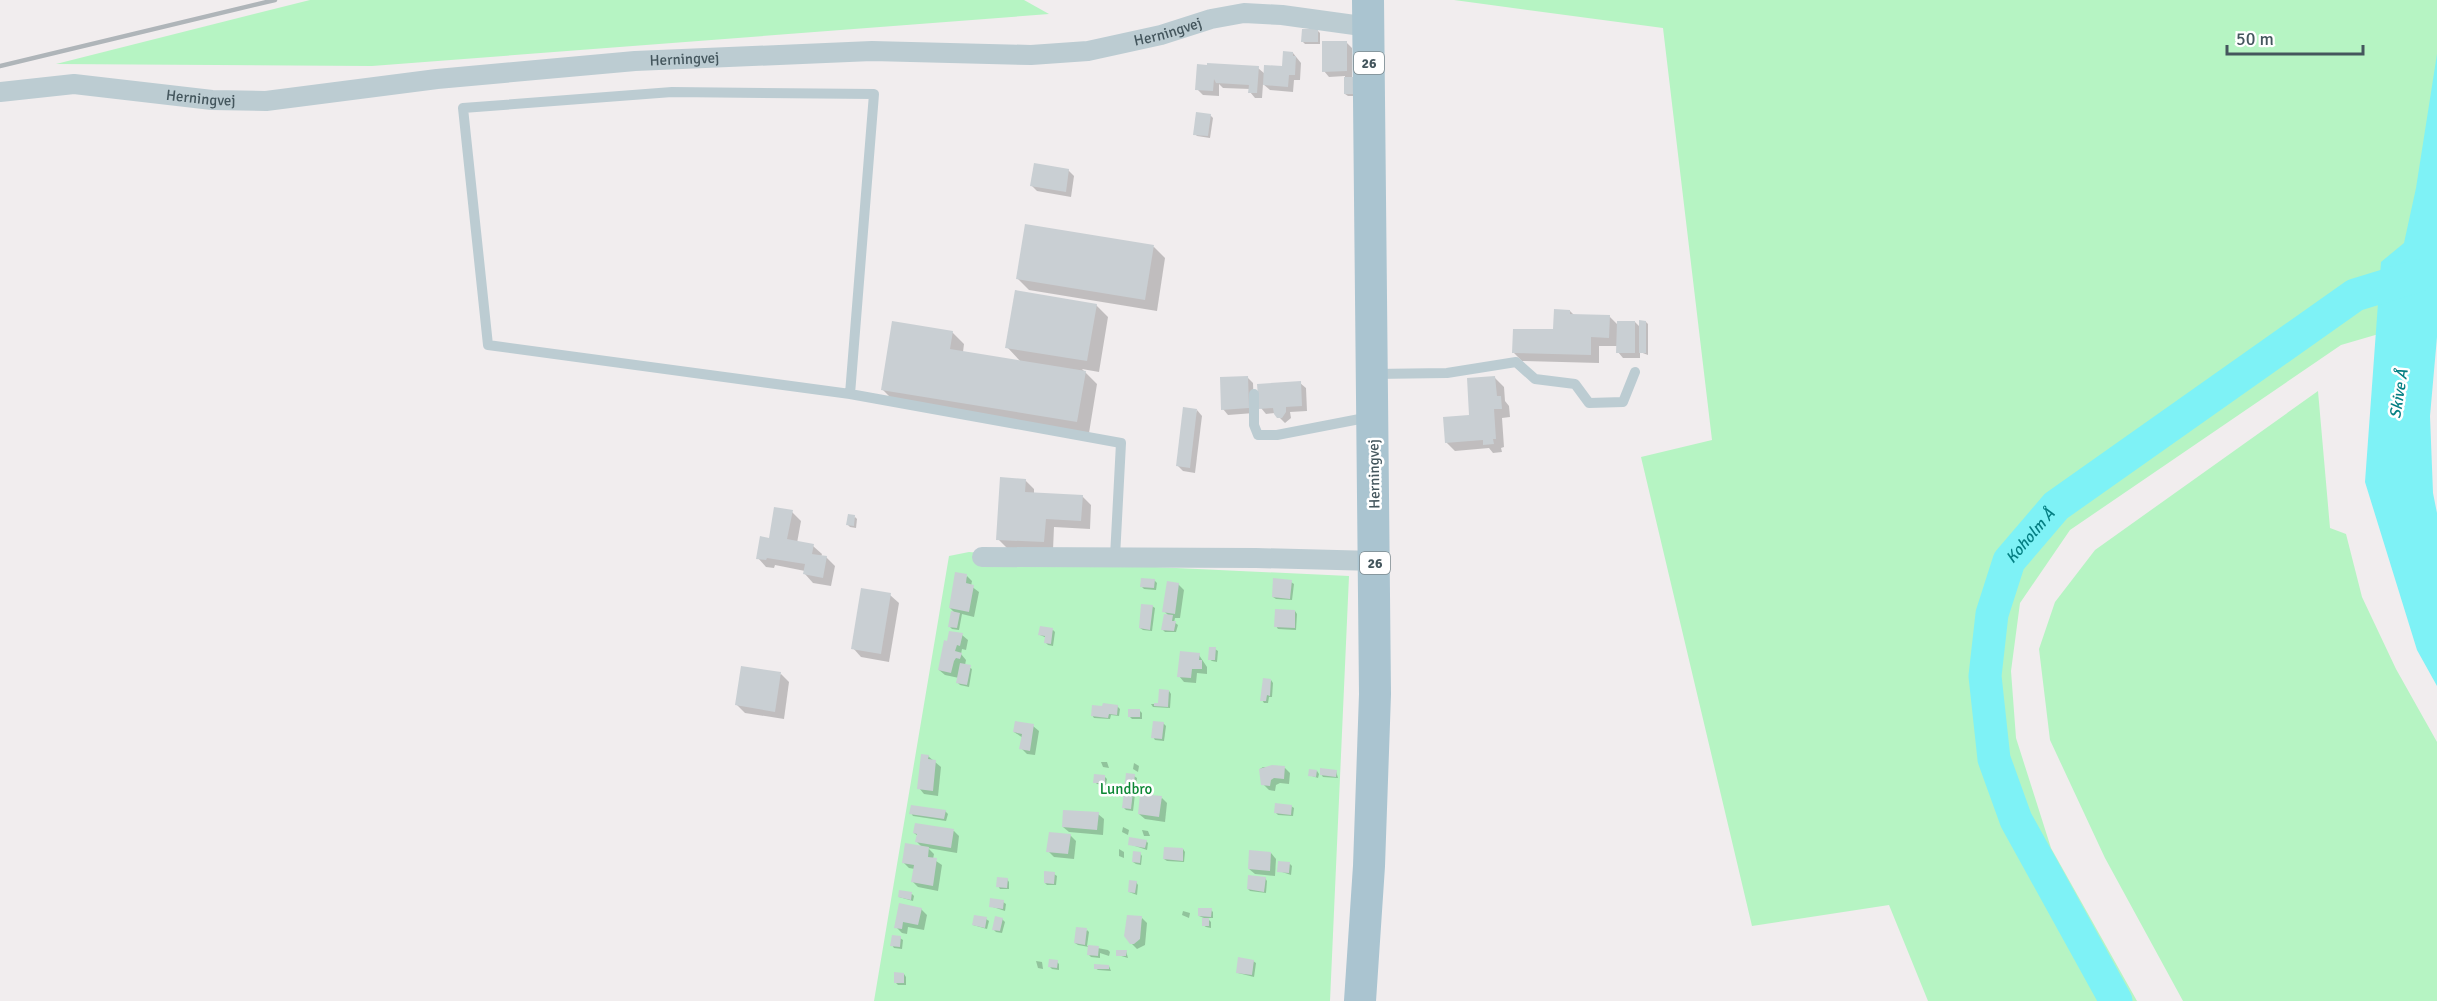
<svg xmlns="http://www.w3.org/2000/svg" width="2437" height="1001" font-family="Signika,sans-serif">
<rect width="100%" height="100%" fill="#f1edee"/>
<g fill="#b6f4c3">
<polygon points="310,0 1024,0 1049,14 372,66 56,64"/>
<polygon points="1454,0 2437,0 2437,317 2341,345 2070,530 2020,603 2011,671 2016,738 2051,848 2137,1001 1928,1001 1889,905 1752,926 1641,457 1712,440 1663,28"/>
<polygon points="2318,391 2330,528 2346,534 2362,597 2396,669 2437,742 2437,1001 2183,1001 2105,858 2050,740 2039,649 2055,602 2095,550"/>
<polygon points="969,552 1155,567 1349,576 1330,1001 874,1001 949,556"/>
</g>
<polygon fill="#7ef2f6" points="2437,54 2437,337 2430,416 2433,493 2437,513 2437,686 2417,650 2365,482 2381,262 2404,243 2416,188"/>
<g fill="#0003">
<polygon points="1318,31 1320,33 1320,44 1305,44 1303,42"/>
<polygon points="1346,42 1352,48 1352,79 1356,96 1348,96 1345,94 1345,76 1329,77 1324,71"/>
<polygon points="1293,53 1301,63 1300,80 1294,80 1293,92 1270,90 1263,84 1262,98 1255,98 1250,92 1250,89 1223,88 1219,84 1219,96 1203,95 1197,89 1198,66 1258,68 1265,74 1283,68"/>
<polygon points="1210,115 1213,118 1210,138 1197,136 1195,134"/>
<polygon points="1068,170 1074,176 1071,197 1037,191 1032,186"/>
<polygon points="1154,247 1165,258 1157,311 1029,290 1017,278"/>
<polygon points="1096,305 1108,317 1099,372 1082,369 1097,384 1089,433 894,401 882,389 952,332 964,344 963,352 1021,362 1007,347"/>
<polygon points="1570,311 1574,315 1609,316 1618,325 1635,322 1641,328 1646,322 1648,324 1648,355 1640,352 1640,358 1623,358 1618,352 1618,346 1599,346 1599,363 1522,361 1514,353 1554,331"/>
<polygon points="1247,377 1253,383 1254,413 1228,415 1223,409"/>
<polygon points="1495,378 1504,387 1505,401 1509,406 1510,417 1502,418 1504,447 1501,448 1502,452 1493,453 1489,448 1455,451 1446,442 1471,416"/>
<polygon points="1300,383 1306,388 1307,411 1290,412 1291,418 1285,423 1275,413 1266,414 1261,408"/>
<polygon points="1197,410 1202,416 1195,473 1183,471 1178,466"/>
<polygon points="1025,480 1034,489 1034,494 1082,496 1091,505 1090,529 1054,527 1053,550 1007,548 998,539"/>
<polygon points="792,512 801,521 797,543 813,546 822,554 821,557 826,557 835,566 831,586 813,583 805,574 805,571 775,565 774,568 766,567 758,558"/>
<polygon points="855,517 857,519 856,528 850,527 848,525"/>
<polygon points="967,576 972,581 971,586 979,592 974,617 962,614 959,630 952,629 950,627 956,614 950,608"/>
<polygon points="1154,580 1157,583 1156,590 1144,589 1142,587"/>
<polygon points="1291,582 1294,584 1292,600 1276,599 1273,597"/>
<polygon points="1178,584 1184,590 1180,618 1175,618 1174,622 1178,625 1176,632 1165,632 1163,630 1169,616 1164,611"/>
<polygon points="890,595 899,603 889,662 861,657 853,648"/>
<polygon points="1152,606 1155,608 1152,631 1143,630 1140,628"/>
<polygon points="1295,611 1297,614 1296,630 1278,629 1276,626"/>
<polygon points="1053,630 1055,632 1053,646 1048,645 1046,643 1047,638 1040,635"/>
<polygon points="962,635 968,640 966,650 962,649 961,654 966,660 965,665 972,669 969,687 960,685 958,683 959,678 945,675 939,670"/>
<polygon points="1215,649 1218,651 1217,662 1212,661 1209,659"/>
<polygon points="1199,655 1207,667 1207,674 1197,673 1196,683 1184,682 1179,676"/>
<polygon points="781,674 789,682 784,719 745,713 737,705"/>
<polygon points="1271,680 1273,683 1272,697 1269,697 1268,703 1264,703 1262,700"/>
<polygon points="1169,691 1171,694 1170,708 1153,707 1151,704 1160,704"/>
<polygon points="1117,706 1120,709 1119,716 1111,715 1110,719 1094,718 1092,715"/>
<polygon points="1140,711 1142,713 1142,719 1132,719 1129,716"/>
<polygon points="1163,723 1166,726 1164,741 1155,740 1153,737"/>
<polygon points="1033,726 1039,731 1035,755 1027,754 1021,748 1023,738 1014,732"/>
<polygon points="928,756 941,767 938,796 924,794 919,788"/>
<polygon points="1101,762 1107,762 1109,768 1103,767"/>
<polygon points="1134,763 1139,766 1138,772 1133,769"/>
<polygon points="1263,767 1285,768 1290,773 1289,784 1280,783 1276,785 1275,791 1269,790 1263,784 1260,769"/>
<polygon points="1317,771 1319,774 1318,778 1309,775"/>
<polygon points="1336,771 1338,778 1323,777 1321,774"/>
<polygon points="1134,776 1137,778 1133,811 1126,810 1124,808"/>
<polygon points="1105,777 1107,779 1106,785 1097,784 1095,782"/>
<polygon points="1162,798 1167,803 1165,822 1145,819 1139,814"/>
<polygon points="1291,806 1294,808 1293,816 1278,815 1276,813"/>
<polygon points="945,811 948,814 946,821 913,816 911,813"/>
<polygon points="1098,814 1104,819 1103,835 1069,832 1063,827"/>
<polygon points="1123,827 1129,830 1128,835 1122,832"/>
<polygon points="1142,830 1148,831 1150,836 1144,836"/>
<polygon points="954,831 959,836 957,853 928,848 934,854 933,859 942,865 938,891 918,887 913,882 915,869 909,868 903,862 923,848 917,842 918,836 914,833"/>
<polygon points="1070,835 1076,841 1074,859 1054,857 1048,851"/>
<polygon points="1146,841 1148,843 1147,850 1129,844"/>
<polygon points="1119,849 1124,852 1124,858 1119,856"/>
<polygon points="1183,849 1185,852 1184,862 1167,861 1164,859"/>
<polygon points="1140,853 1142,856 1141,865 1136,864 1133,862"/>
<polygon points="1271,853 1276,859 1275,876 1255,874 1249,869"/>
<polygon points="1290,864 1292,866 1291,875 1279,871"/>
<polygon points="1054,874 1057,876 1056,885 1047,885 1045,883"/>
<polygon points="1265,878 1267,881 1266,893 1250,891 1248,889"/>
<polygon points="1007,879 1009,882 1009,889 1000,889 998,886"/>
<polygon points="1136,882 1138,885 1137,895 1129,892"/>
<polygon points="912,894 914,896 913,901 899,897"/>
<polygon points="1003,902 1006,904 1005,911 990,906"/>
<polygon points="900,905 921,909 927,915 924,930 908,927 907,934 902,933 896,927"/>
<polygon points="1211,910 1213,912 1213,918 1207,918 1211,922 1211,928 1206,927 1203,925 1204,918 1199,916"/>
<polygon points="1183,911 1190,913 1189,918 1182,915"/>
<polygon points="1142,918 1147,923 1145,945 1137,949 1131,943"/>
<polygon points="986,919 989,921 987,929 973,925"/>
<polygon points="1002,919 1005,922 1002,933 996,932 994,930"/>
<polygon points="1087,930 1089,932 1087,946 1108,950 1110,952 1109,956 1100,953 1100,958 1091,957 1089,955 1089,947 1078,945 1075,943"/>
<polygon points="900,938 903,940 902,949 894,948 892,945"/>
<polygon points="1126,951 1128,958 1118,955"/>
<polygon points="1036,961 1042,962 1043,969 1038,968"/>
<polygon points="1253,961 1256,963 1254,977 1238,973"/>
<polygon points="1057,962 1059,964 1059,970 1052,969 1050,967"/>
<polygon points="1109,966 1111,971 1098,970 1095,968"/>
<polygon points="904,974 906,977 906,985 898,985 895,982"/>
</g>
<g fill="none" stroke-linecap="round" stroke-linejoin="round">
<path stroke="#7ef2f6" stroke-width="33" id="s1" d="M2116 1001 2016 820 1994 759 1985 676 1992 614 2009 561 2056 506 2355 295 2417 276"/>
</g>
<g fill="#c9cfd3">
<polygon points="1302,29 1318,29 1318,42 1301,42"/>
<polygon points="1322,41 1347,41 1347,71 1322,72"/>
<polygon points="1283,51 1293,52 1293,56 1296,56 1295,75 1289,75 1288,87 1263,85 1264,65 1282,66"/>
<polygon points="1207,63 1259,66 1257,93 1248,93 1249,85 1216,83 1214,79 1213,91 1195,90 1197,64 1207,65"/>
<rect x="1344" y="77" width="11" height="17"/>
<polygon points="1196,112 1211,114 1208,136 1193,135"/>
<polygon points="1034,163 1069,169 1066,192 1030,186"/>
<polygon points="1025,224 1154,245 1145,300 1016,279"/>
<polygon points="1015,290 1097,304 1087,361 1005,348"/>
<polygon points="1554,309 1570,310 1570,314 1610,315 1609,338 1591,337 1591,355 1512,353 1513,329 1553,329"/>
<polygon points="1639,320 1646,321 1646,353 1639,353"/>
<polygon points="892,321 953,331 950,349 1086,371 1077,422 881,390"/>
<polygon points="1617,321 1635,321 1635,353 1616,353"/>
<polygon points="1248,376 1249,408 1221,410 1220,377"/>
<polygon points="1495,376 1497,396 1501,396 1502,409 1494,409 1496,439 1493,439 1494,444 1483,445 1483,440 1445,443 1443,417 1469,415 1467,378"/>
<polygon points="1301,381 1302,406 1286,407 1286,412 1282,418 1277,418 1274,414 1273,408 1259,409 1257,384"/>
<polygon points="1183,407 1197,409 1190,468 1176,466"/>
<polygon points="1000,477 1026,479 1025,492 1083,495 1081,521 1046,519 1044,542 996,540"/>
<polygon points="774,507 793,510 787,539 814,544 812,554 827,556 823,578 803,574 805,564 767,558 766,560 756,559 760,536 769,538"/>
<polygon points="848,514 855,515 854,526 846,525"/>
<polygon points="955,572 967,574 966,583 974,585 969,612 949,608"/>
<polygon points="1141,578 1155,579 1154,588 1140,587"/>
<polygon points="1273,578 1292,580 1290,599 1272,597"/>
<polygon points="1167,581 1179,583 1175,614 1162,612"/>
<polygon points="861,588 891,593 881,654 851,649"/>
<polygon points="1141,604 1153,605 1150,630 1139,628"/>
<polygon points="1275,609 1295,610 1295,628 1274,627"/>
<polygon points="951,611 960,613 957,628 948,627"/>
<polygon points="1164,614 1173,615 1172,621 1176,621 1174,631 1161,630"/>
<polygon points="1040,626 1053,628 1051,644 1044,643 1045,636 1038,635"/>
<polygon points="949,631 963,633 960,646 957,645 955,651 962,653 960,659 956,658 954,661 951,673 938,670 944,640 947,641"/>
<polygon points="1209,647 1216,647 1215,660 1208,660"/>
<polygon points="1180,651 1200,653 1199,660 1202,660 1202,669 1192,669 1191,678 1177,677"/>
<polygon points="960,663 971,665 967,685 956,683"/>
<polygon points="741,666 781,672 775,712 735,705"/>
<polygon points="1263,678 1271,679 1270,696 1267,695 1266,701 1260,701"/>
<polygon points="1159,689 1169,690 1168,707 1154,706 1154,703 1158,703"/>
<polygon points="1103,703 1118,705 1117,715 1109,714 1108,718 1091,716 1092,705 1102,706"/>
<rect x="1128" y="709" width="12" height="8"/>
<polygon points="1015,721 1034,724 1030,751 1019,749 1022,734 1013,732"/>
<polygon points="1153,721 1164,722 1162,739 1151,738"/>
<polygon points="921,754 929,755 928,759 936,760 933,791 917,789"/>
<polygon points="1272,765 1285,766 1284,779 1274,778 1271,780 1270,786 1261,785 1259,769"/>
<polygon points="1320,768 1337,770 1336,777 1320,775"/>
<polygon points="1309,769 1317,770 1316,777 1308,776"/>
<polygon points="1126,773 1135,774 1131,809 1122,808"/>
<polygon points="1094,774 1105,775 1105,783 1093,783"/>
<polygon points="1140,794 1162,796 1159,817 1138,814"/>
<polygon points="1275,803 1292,805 1291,815 1274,813"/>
<polygon points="911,805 946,810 944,819 909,814"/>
<polygon points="1063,810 1099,812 1097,830 1062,827"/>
<polygon points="915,823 954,829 951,848 915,842 917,834 913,833"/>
<polygon points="1049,832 1071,834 1068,854 1046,852"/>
<polygon points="1129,837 1147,840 1145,848 1128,845"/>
<polygon points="905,843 929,847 928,857 937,858 933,886 911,882 914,865 902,863"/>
<polygon points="1164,847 1183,848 1183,861 1163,859"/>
<polygon points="1249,850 1271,852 1270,871 1248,869"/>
<polygon points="1133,851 1141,852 1140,863 1132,862"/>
<polygon points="1278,861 1290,862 1289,873 1277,872"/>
<polygon points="1044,871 1055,872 1054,884 1044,883"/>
<polygon points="1248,875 1266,877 1264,892 1247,889"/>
<polygon points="997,877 1008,878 1007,888 996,887"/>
<polygon points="1129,880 1137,881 1135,893 1128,892"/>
<polygon points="899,890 912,892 911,900 898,897"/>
<polygon points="990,898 1004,900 1003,909 989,907"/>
<polygon points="899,903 922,908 918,925 903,922 902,929 894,928"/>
<polygon points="1198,908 1212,908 1211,917 1198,916"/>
<polygon points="974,915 987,917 985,928 972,925"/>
<polygon points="1127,915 1142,916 1140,939 1134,944 1130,944 1124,936"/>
<polygon points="995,916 1003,918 1000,931 992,930"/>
<rect x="1202" y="918" width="7" height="8"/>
<polygon points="1076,927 1087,928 1085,945 1074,943"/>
<polygon points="892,935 901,936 900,947 890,946"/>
<polygon points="1088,945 1099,946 1098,956 1087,955"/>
<polygon points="1116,950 1127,950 1126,956 1116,956"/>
<polygon points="1238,957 1254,960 1252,975 1236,973"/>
<polygon points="1049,959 1058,960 1057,968 1048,967"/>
<polygon points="1094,964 1109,965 1109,969 1094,969"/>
<polygon points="894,972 904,973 904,983 894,983"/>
</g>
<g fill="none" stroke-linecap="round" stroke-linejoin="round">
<g stroke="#bcccd2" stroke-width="10">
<polyline points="1374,374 1447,373 1516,362 1535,379 1575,384 1589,403 1623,402 1635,372"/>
<polyline points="850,394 488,345 463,108 672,92 874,94 850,394 1121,443 1115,557"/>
<polyline points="1254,394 1254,425 1258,435 1277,435 1370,417"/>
</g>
<g stroke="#bcccd2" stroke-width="20">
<path id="s2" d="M0 92 74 84 212 100 266 101 437 79 635 61 872 51 1031 55 1088 51 1161 35 1211 19 1244 13 1282 15 1369 27"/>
<polyline points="982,557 1256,558 1375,561"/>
</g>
<polyline stroke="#aac4d0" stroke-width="32" points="1360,1001 1369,866 1375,694 1368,0"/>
<polyline stroke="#afb5b9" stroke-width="4.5" points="0,66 275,0"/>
</g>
<g text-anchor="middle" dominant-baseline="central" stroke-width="5" stroke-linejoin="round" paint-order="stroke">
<g fill="#fff" stroke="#7c898e" stroke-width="1.5">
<rect x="1354" y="52" width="30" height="22" rx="4.5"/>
<rect x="1360" y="552" width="30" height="22" rx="4.5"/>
</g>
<g font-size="14" font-weight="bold" fill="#44565d">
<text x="1369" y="63">26</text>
<text x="1375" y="563">26</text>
</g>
<g font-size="15" fill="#44565d" stroke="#fff">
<text stroke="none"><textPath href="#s2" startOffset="1174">Herningvej</textPath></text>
<text stroke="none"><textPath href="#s2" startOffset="688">Herningvej</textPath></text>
<text stroke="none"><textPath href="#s2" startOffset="202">Herningvej</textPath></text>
<text transform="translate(1374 474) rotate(-91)">Herningvej</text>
</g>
<g font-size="15" fill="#0c8734" stroke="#fff">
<text x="1126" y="789">Lundbro</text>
</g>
<g font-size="16" font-style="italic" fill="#057f83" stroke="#fff">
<text transform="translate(2399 394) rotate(-81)">Skive Å</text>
<text stroke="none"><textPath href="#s1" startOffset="506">Koholm Å</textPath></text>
</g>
</g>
<path d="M2227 45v9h136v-9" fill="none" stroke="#44565d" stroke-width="3"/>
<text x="2236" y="45" font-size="18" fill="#44565d" stroke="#ffffff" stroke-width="4.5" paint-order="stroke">50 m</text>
</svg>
